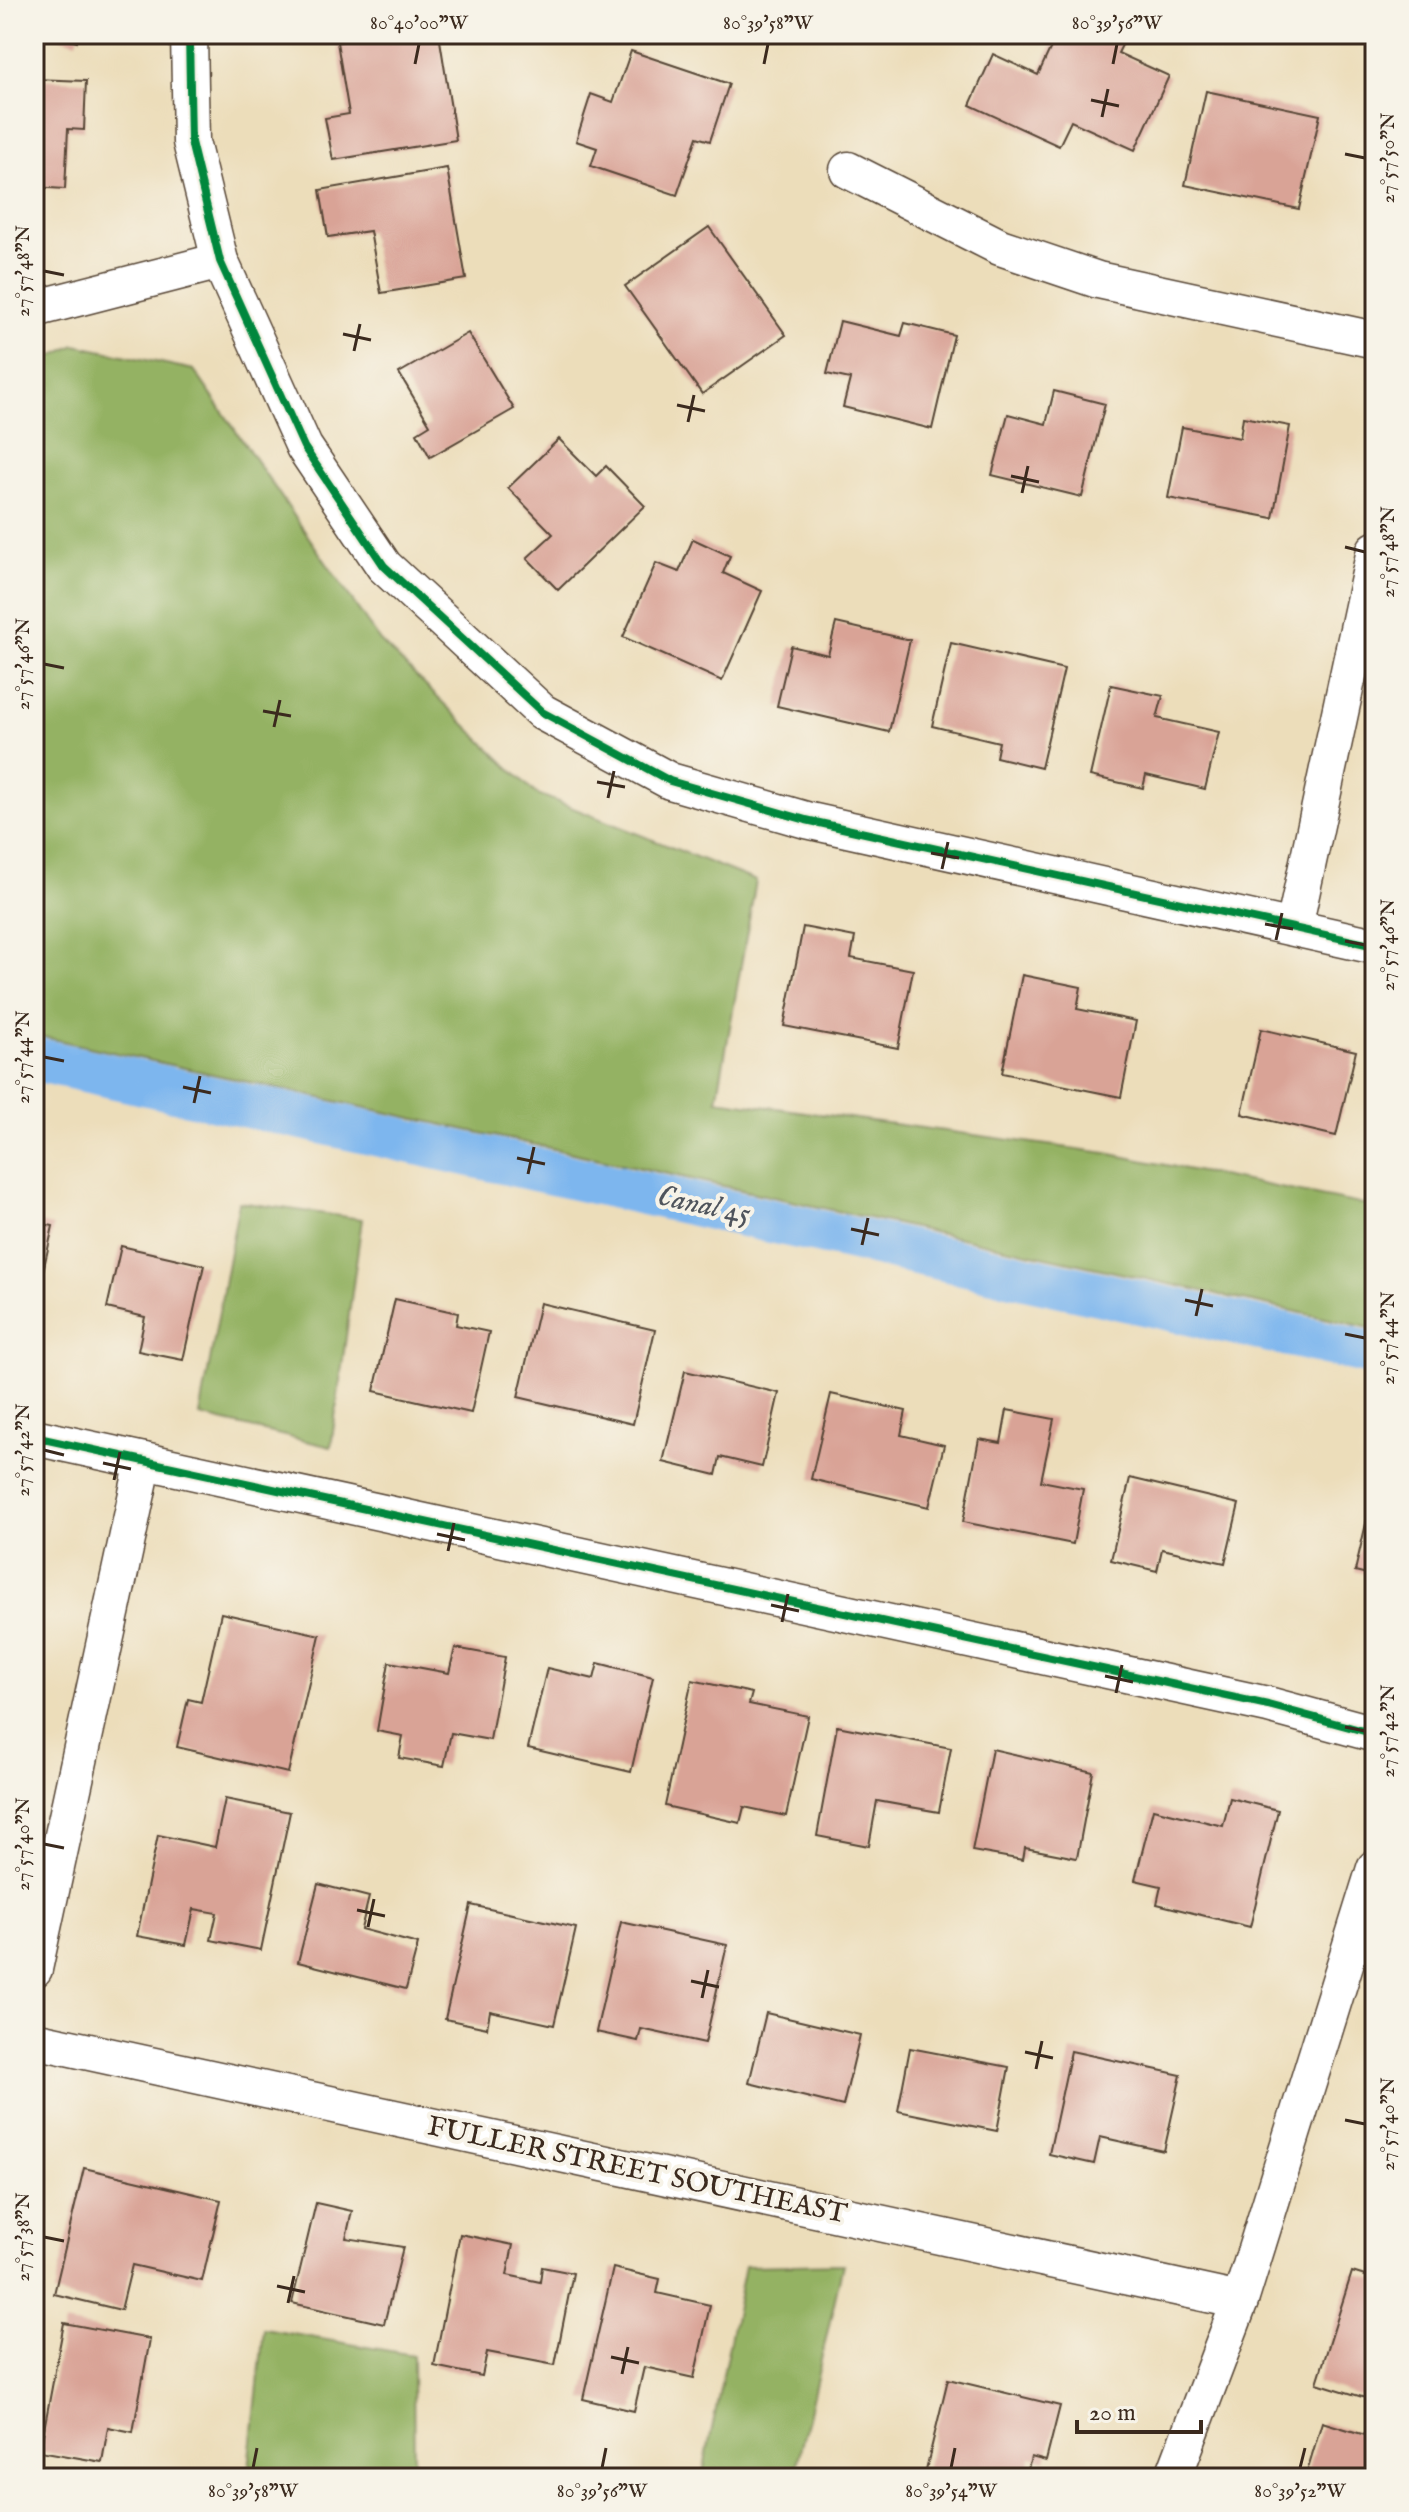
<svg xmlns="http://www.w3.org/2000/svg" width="1409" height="2512" font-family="'IM FELL English',serif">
<rect width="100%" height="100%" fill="#f7f3e8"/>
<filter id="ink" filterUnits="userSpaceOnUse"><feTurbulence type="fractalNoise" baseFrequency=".0125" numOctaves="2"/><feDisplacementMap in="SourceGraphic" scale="16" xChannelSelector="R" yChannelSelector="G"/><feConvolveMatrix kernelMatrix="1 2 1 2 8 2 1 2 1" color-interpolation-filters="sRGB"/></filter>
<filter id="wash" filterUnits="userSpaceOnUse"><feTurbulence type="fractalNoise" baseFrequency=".006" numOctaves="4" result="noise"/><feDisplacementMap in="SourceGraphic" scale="32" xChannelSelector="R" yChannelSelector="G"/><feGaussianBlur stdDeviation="1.8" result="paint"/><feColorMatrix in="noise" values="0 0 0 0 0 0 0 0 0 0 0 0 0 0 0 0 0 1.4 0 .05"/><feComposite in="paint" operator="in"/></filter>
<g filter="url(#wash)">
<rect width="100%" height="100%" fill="#ecddba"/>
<g fill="#94b264" stroke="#686e41" stroke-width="2">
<polygon points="75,345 194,370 380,641 535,793 756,881 717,1100 1106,1153 1375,1207 1375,1329 34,1035 34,365"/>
<polygon points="239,1202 362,1219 331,1447 200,1416"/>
<polygon points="843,2264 794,2478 702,2478 745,2266"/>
<polygon points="264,2329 413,2355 414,2478 248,2478"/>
</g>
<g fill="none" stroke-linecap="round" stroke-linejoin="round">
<polyline stroke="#7db6ee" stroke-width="44" points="34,1059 1375,1354"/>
</g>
<g id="blocks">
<g fill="#d9a396">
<polygon points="46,34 79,34 77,42"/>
<polygon points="384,34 439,34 456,140 333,160 325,118 349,114 337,42"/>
<polygon points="1057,34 1123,34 1127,35 1118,53 1169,76 1135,150 1071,121 1059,146 970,105 993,54 1038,75"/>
<polygon points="631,51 729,84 710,141 697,137 677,195 591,166 597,148 576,141 591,94 613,102"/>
<polygon points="34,79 86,81 84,130 68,129 65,189 34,187"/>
<polygon points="1206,91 1320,115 1299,209 1185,185"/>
<polygon points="447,168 466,279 381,293 370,231 328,237 320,190"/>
<polygon points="709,227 786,335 702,394 625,286"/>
<polygon points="840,321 901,336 905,323 954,335 932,429 843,407 850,379 827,374"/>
<polygon points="468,333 514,409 430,457 417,433 430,425 399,373"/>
<polygon points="1054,391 1105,404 1082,497 992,475 1008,414 1046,424"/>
<polygon points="1243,417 1290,426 1273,518 1168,498 1182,427 1240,438"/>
<polygon points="559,439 596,476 606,466 645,506 558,590 527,558 553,534 508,488"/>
<polygon points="693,539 730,556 723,573 762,591 722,681 623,637 656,563 679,572"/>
<polygon points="836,623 910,640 889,732 777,706 791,646 828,655"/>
<polygon points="951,643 1064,669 1041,768 996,757 999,742 932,726"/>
<polygon points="1111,685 1163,696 1157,718 1219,732 1205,789 1146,775 1143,788 1090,776"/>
<polygon points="803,927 855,937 851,958 913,970 898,1048 784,1026"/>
<polygon points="1022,975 1081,987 1077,1009 1136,1021 1121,1097 1002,1073"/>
<polygon points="1261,1029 1356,1051 1336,1136 1242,1114"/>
<polygon points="34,1222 53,1226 35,1308 34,1308"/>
<polygon points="121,1246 204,1265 183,1360 138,1351 145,1317 107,1308"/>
<polygon points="395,1299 458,1313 456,1325 489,1332 471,1413 374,1391"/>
<polygon points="540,1303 655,1330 633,1424 518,1397"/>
<polygon points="685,1371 779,1393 762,1467 720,1457 716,1475 663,1462"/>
<polygon points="831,1394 906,1411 901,1435 944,1445 929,1507 811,1479"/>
<polygon points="1007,1410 1054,1419 1041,1481 1083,1489 1073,1544 963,1522 979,1439 1001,1443"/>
<polygon points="1130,1478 1239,1504 1225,1563 1162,1549 1157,1571 1111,1560"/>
<polygon points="1374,1489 1375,1489 1375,1576 1355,1571"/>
<polygon points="221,1613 320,1635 288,1773 177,1747 188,1699 201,1702"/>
<polygon points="455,1648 505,1657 490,1740 451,1733 444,1766 399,1758 403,1736 377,1731 389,1662 449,1673"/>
<polygon points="598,1663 653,1677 631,1772 528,1748 547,1668 594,1679"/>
<polygon points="692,1680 752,1693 749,1704 808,1716 786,1816 744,1807 740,1823 665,1806"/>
<polygon points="837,1726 951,1748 939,1812 877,1801 869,1846 817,1836"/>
<polygon points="992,1749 1093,1772 1077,1858 1025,1848 1023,1860 972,1851"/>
<polygon points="1230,1798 1278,1810 1250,1927 1157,1904 1161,1886 1135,1880 1153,1809 1223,1826"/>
<polygon points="225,1799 290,1812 261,1950 211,1940 217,1913 194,1909 186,1945 137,1936 158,1835 215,1847"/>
<polygon points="318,1884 369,1897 361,1929 418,1944 406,1989 298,1962"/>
<polygon points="471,1905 576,1928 554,2025 490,2011 487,2028 445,2019"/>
<polygon points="621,1922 727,1945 705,2043 641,2029 638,2041 596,2032"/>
<polygon points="766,2013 860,2035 843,2106 749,2083"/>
<polygon points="910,2048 1009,2067 997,2131 898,2111"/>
<polygon points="1071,2051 1181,2075 1164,2151 1100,2137 1094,2164 1049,2154"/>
<polygon points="84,2168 221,2200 202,2281 132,2265 121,2310 54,2294"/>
<polygon points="316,2203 352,2211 346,2238 403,2247 384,2324 292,2303"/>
<polygon points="460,2234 513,2245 507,2275 540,2282 542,2267 573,2273 555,2365 487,2352 482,2376 434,2366"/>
<polygon points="613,2268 660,2279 657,2293 710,2305 694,2378 644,2367 634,2411 583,2399"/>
<polygon points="1352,2272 1375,2279 1375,2401 1317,2383"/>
<polygon points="64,2323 150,2339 133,2432 108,2427 102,2462 40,2451"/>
<polygon points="948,2379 1060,2406 1046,2461 1031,2457 1026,2478 924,2478"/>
<polygon points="1322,2422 1375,2438 1365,2476 1371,2478 1305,2478"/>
</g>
</g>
</g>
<g filter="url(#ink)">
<use href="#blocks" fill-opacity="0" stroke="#564535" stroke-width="2"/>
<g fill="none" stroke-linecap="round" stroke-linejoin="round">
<g stroke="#564535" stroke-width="39">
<g id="minor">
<polyline points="189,34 191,142 220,261 304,447 384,566 542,712 670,781 806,820 1375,946"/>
<polyline points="848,170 1000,247 1098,280 1375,340"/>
<polyline points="34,309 220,261"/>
<polyline points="1294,927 1375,550"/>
<polyline points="34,1437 1268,1705 1375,1734"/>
<polyline points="34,1969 144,1461"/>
<polyline points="34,2040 1240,2301"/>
<polyline points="1173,2478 1240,2301 1375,1868"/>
</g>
</g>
<use href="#minor" stroke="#fff" stroke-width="36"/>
<g stroke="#f7f3e8" stroke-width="13">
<g id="cycleway">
<polyline points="189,34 191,142 220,261 304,447 384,566 542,712 670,781 806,820 1375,946"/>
<polyline points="34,1437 1268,1705 1375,1734"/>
</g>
</g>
<use href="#cycleway" stroke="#00873e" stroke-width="8"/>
</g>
</g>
<path fill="none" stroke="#3b2a1e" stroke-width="3" d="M415 64 419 44M764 64 768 44M1113 64 1117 44M1091 100 1119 106M1102 117 1108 89M1345 154 1365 158M44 271 64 275M343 334 371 340M354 351 360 324M677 405 705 411M688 422 694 395M1011 476 1039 482M1022 493 1028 466M1345 547 1365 552M44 664 64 668M263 711 291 716M274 727 280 700M597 782 625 787M608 798 614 771M931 853 959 858M942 869 948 842M1265 924 1293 929M1276 940 1282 913M1345 941 1365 945M44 1057 64 1061M183 1087 211 1093M194 1103 200 1076M517 1158 545 1164M528 1174 534 1147M851 1229 879 1235M862 1245 868 1218M1185 1300 1213 1306M1196 1316 1202 1289M1345 1334 1365 1338M44 1450 64 1455M103 1463 131 1469M114 1480 120 1452M437 1534 465 1540M448 1551 454 1523M771 1605 799 1611M782 1622 788 1594M1105 1676 1133 1682M1116 1693 1122 1665M1345 1727 1365 1731M44 1844 64 1848M357 1910 385 1916M368 1927 374 1899M691 1981 719 1987M702 1998 708 1970M1025 2052 1053 2058M1036 2069 1042 2041M1345 2120 1365 2124M44 2237 64 2241M277 2286 305 2292M288 2303 294 2276M611 2357 639 2363M622 2374 628 2347M253 2468 257 2448M602 2468 606 2448M951 2468 955 2448M1300 2468 1305 2448"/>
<g text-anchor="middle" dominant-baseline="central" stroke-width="8" stroke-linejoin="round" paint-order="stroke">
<g font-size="28" fill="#3b2a1e" stroke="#f7f3e8">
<text transform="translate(637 2171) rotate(12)">FULLER STREET SOUTHEAST</text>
</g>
<g font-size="30" font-style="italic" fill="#4f545c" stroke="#f7f3e8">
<text transform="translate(704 1206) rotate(12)">Canal 45</text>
</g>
</g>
<rect width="1409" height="2512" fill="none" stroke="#f7f3e8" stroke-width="88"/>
<path d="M1077 2420v12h124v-12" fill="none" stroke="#3b2a1e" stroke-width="4"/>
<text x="1089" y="2420" font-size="24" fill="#3b2a1e" stroke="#f7f3e8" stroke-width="6" paint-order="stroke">20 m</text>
<rect x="44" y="44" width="1321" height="2424" fill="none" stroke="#3b2a1e" stroke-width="3"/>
<g font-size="20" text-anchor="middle" fill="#3b2a1e">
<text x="419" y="29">80°40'00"W</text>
<text x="768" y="29">80°39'58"W</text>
<text x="1117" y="29">80°39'56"W</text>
<text transform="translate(1387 158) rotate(-90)" y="7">27°57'50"N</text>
<text transform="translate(22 271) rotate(-90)" y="7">27°57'48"N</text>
<text transform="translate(1387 552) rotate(-90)" y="7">27°57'48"N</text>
<text transform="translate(22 664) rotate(-90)" y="7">27°57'46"N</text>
<text transform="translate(1387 945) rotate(-90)" y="7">27°57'46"N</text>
<text transform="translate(22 1057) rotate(-90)" y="7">27°57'44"N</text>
<text transform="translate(1387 1338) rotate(-90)" y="7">27°57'44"N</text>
<text transform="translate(22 1450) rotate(-90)" y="7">27°57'42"N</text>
<text transform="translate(1387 1731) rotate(-90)" y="7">27°57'42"N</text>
<text transform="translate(22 1844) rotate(-90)" y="7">27°57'40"N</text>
<text transform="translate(1387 2124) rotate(-90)" y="7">27°57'40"N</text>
<text transform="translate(22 2237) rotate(-90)" y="7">27°57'38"N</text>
<text x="253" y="2497">80°39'58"W</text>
<text x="602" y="2497">80°39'56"W</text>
<text x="951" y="2497">80°39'54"W</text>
<text x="1300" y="2497">80°39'52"W</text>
</g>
</svg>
